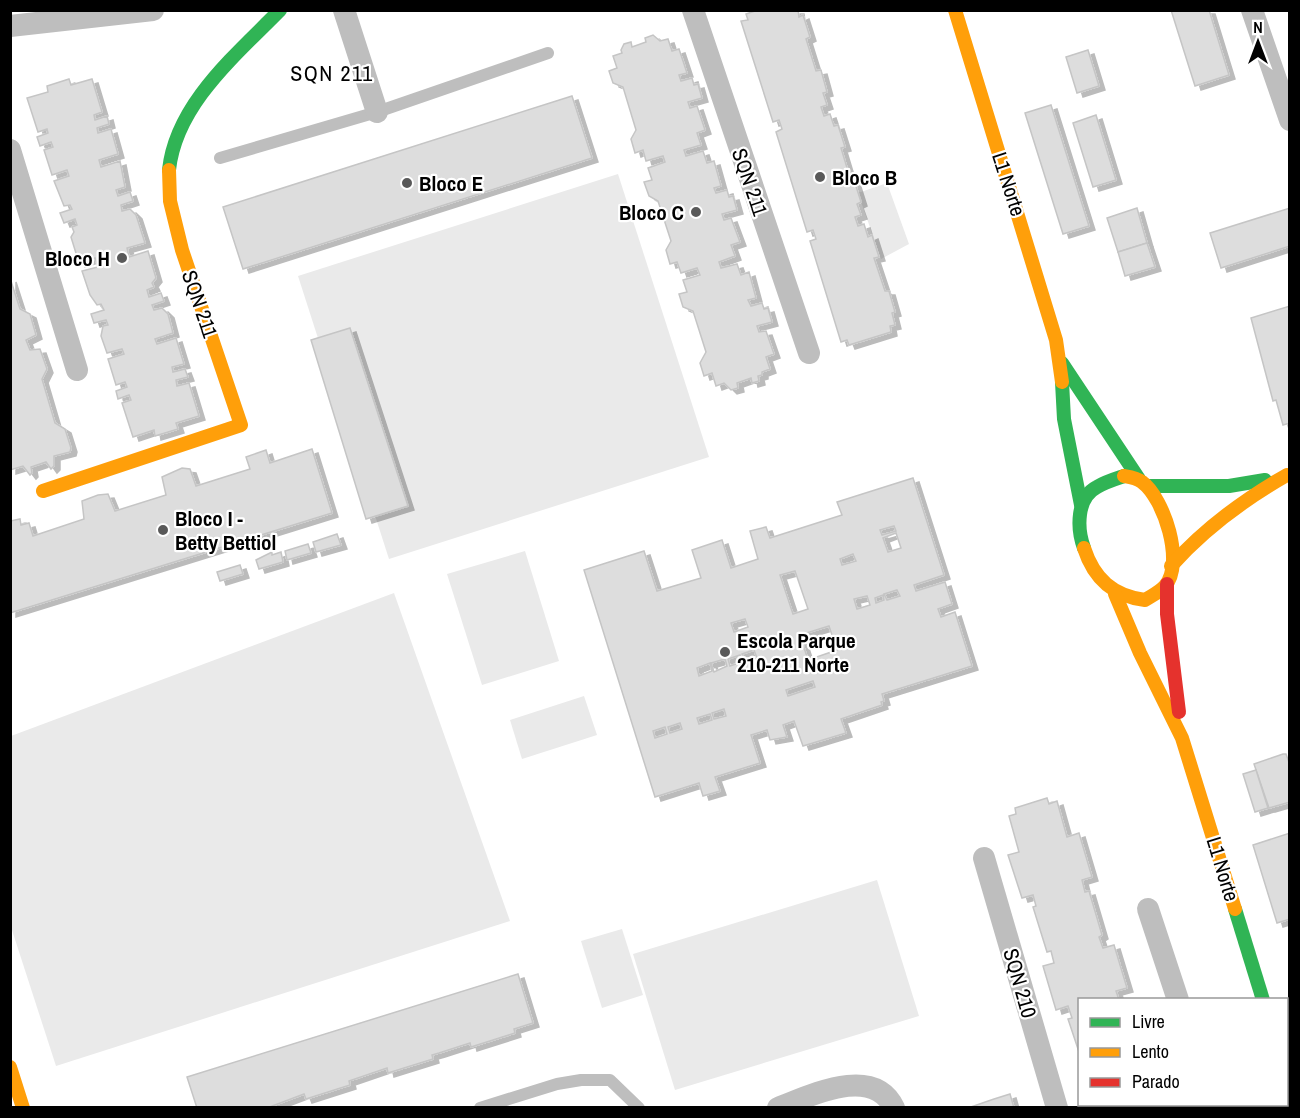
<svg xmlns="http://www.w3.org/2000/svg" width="1300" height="1118" font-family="'Archivo Narrow',sans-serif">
<defs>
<filter id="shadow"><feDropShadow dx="6" dy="4" stdDeviation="0" flood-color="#0004"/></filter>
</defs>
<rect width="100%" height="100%" fill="#fff"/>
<g fill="#eaeaea">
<polygon points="618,174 709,457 389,559 298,276"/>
<polygon points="887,183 909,244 881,259 858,193"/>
<polygon points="525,551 559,661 482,685 447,574"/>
<polygon points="394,593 510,921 56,1066 11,927 11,736"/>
<polygon points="584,696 597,735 522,759 510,720"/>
<polygon points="877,880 919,1016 675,1090 633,954"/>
<polygon points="622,929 643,995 602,1008 581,941"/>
</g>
<g fill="#ddd" stroke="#c5c5c5" stroke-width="1.5" fill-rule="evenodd" filter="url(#shadow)">
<polygon points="758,10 798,10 799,17 803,15 810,37 806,39 816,71 821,70 827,92 823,93 827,105 821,107 824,116 830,114 834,126 838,125 845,147 841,148 851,181 854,180 861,202 857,204 861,215 855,217 858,226 864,224 868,237 872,235 879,257 874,258 885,291 889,291 895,312 892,313 895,325 890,326 891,332 849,345 847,340 841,342 810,241 816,239 813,230 807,232 776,132 782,129 779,120 773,122 741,21 748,20 746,14"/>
<polygon points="1171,10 1209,10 1229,75 1195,86"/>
<polygon points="653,35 660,41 668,39 672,51 679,49 687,73 679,75 681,81 692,78 694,85 698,84 702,98 688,102 690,108 697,106 705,130 697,133 701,145 684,150 686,156 703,151 707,163 714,161 721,186 714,188 716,193 727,190 729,197 733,196 737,210 722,214 724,220 731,218 740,242 731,245 735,256 719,262 721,268 737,264 741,275 749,272 756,298 748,300 751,306 762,303 764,309 768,308 772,322 757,326 759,332 766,331 774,354 766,357 770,369 762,372 762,375 758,376 759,381 752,383 751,378 737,383 738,388 731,390 724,383 716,386 712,373 704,376 700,363 706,352 693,311 683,307 679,294 687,292 683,280 700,275 697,268 681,273 677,262 670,264 666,250 671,241 658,201 649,196 644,182 652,180 648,168 665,162 663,156 646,161 643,150 635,153 631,139 636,130 623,87 613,83 609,71 617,68 613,56 622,53 621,50 624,44 631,42 632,47 646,42 645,38"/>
<polygon points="1088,50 1099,86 1077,93 1066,57"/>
<polygon points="69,79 71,85 92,79 102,112 94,115 95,120 107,116 109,124 97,128 98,133 111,129 118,154 99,160 101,167 120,161 125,187 116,190 118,196 130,192 133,201 121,205 122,211 130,209 136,215 145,243 127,248 129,257 148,251 156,278 152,283 154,287 147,290 149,297 161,293 164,301 152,305 154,310 162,308 168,314 173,333 155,339 157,344 176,338 184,364 172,367 173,372 185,369 188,377 176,380 177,386 189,383 199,416 176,423 178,429 155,436 154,430 133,437 122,403 131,400 129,395 118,399 116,391 127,387 125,382 116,385 108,359 124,354 122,349 107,353 101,336 103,326 108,325 106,320 94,323 91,314 104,310 101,304 97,305 90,295 82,271 98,267 95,258 79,263 71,237 74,232 72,227 77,225 75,219 64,223 60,213 72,209 70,205 64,206 54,181 69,176 67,170 52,175 44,150 53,147 51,142 40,146 37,137 48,133 47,129 38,132 27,98 48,92 47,86"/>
<polygon points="572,96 592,158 243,269 223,207"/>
<polygon points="1051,105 1089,226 1063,234 1025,113"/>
<polygon points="1096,115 1116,180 1093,187 1073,123"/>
<polygon points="1137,208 1147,243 1118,252 1107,218"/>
<polygon points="1290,208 1290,246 1221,268 1210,233"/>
<polygon points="1147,243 1155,267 1125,276 1118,252"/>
<polygon points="10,278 20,309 30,314 36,335 26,340 30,350 40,349 47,369 42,379 55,423 65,429 71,448 70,452 54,456 54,466 51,469 46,462 31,467 32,473 30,475 23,466 10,470"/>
<polygon points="1290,306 1290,423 1283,425 1276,400 1273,401 1251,318"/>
<polygon points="350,328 408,506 366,519 311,340"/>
<polygon points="312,449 332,513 10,613 10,521 20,519 21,525 29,523 33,536 84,519 82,501 98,495 108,494 115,511 166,495 162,477 182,468 190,469 196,486 250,469 246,457 266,450 270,463"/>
<path d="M913 478 944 575 914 585 916 591 945 582 952 604 938 609 941 617 955 612 972 666 882 694 884 701 881 702 882 705 841 719 846 733 803 746 794 721 783 725 787 737 770 740 767 730 751 735 760 763 715 777 720 791 703 796 699 783 655 797 584 570 644 551 657 591 701 578 692 550 722 540 731 568 758 559 750 531 766 527 770 538 842 515 837 502ZM894 526 896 531 882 535 880 530ZM896 533 901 548 888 552 883 538ZM853 554 856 561 842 565 840 559ZM795 571 808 609 793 614 780 575ZM897 590 900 596 887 600 884 594ZM883 595 884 600 876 603 875 598ZM867 596 870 605 857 609 854 599ZM745 619 748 627 734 632 731 623ZM829 626 837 650 808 660 800 635ZM754 650 757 658 745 661 742 654ZM740 655 742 662 730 666 728 659ZM725 659 727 666 714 672 711 663ZM710 663 712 671 699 676 697 668ZM813 681 815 687 788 696 786 690ZM724 709 726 716 714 719 712 713ZM710 714 712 720 699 724 697 718ZM680 723 682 729 670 733 668 727ZM665 727 667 734 655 738 653 731Z"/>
<polygon points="337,534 341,545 316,552 313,542"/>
<polygon points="308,544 311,553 287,560 285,551"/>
<polygon points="272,552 272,555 281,552 283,562 259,569 256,560"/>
<polygon points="240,565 243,574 220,581 217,572"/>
<polygon points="1283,754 1286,754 1290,765 1290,802 1269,808 1254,764"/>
<polygon points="1256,770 1268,808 1255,812 1243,774"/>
<polygon points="1047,798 1049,804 1057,801 1067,837 1079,833 1092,877 1082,880 1085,892 1089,891 1102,935 1099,937 1103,948 1114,945 1127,988 1116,991 1119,1000 1080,1000 1080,1055 1068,1019 1072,1018 1068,1006 1056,1010 1043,966 1054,963 1051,951 1047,952 1033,907 1036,906 1033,895 1022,898 1008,855 1019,852 1009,816 1016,814 1015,808"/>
<polygon points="1290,833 1290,919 1277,923 1253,845"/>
<polygon points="518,974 533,1023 514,1029 515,1033 471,1047 470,1043 439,1053 432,1055 433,1059 388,1073 387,1068 349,1081 350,1085 306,1099 304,1094 267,1108 197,1108 187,1077"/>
<polygon points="1010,1094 1014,1108 968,1108 994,1099"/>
<polygon points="1086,1104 1151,1104 1152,1108 1087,1108"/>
</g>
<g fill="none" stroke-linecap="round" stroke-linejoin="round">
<g stroke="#bebebe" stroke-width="12">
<polyline points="220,158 377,112 548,53"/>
<polyline points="480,1108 557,1084 581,1080 610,1080 639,1108"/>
</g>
<g stroke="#bebebe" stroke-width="22">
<polyline points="344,10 377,112"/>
<polyline points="693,10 809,353"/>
<polyline points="1252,10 1290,120"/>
<polyline points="10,26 153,10"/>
<polyline points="10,150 77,370"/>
<polyline points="984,858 1057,1108"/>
<polyline points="1148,909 1178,1000"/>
<polyline points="1212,1104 1213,1108"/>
<path d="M778 1108C810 1096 873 1064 894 1108"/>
</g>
<g stroke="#30b455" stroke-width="14">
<path d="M169 170C176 104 236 55 280 10"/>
<polyline points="1062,363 1139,479"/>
<polyline points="1062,382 1064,419 1081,505"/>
<polyline points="1148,486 1229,486 1265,480"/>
<path d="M1084 548C1077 529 1076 498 1097 487 1105 482 1115 479 1124 476"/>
<polyline points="1235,909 1263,1000"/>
<polyline points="1286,1075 1290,1085"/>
</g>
<g stroke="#ff9f0a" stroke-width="14">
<polyline points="955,10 1056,340 1062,382"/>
<polyline points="43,491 241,425 182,250 170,201 169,170"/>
<path d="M1084 548C1094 579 1113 596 1145 600 1151 596 1160 592 1165 586 1185 563 1164 498 1142 482 1137 478 1130 477 1124 476"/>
<path d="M1171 566C1205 528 1243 500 1287 475"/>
<polyline points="1115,594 1140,653 1182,738 1235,909"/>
<polyline points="10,1067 23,1108"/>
</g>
<polyline stroke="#e5322d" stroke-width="14" points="1167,584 1167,614 1179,712"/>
</g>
<g fill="#595959" stroke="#fff" stroke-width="2">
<circle cx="820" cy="177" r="6"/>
<circle cx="407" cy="183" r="6"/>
<circle cx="696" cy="212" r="6"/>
<circle cx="122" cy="258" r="6"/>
<circle cx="163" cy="530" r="6"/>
<circle cx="725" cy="652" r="6"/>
</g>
<g text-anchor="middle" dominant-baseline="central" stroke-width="4.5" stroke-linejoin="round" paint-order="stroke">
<g font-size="21" font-weight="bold" fill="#000" stroke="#fff" text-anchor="start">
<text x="832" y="177">Bloco B</text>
<text x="419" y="183">Bloco E</text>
<text x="684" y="212" text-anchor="end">Bloco C</text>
<text x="110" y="258" text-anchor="end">Bloco H</text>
<text x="175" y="518">Bloco I -<tspan x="175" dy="24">Betty Bettiol</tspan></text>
<text x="737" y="640">Escola Parque<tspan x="737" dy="24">210-211 Norte</tspan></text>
</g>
<g font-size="21" fill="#000" stroke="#fff">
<text transform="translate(750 182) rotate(71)">SQN 211</text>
<text transform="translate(1009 184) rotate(72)">L1 Norte</text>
<text transform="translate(200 304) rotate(71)">SQN 211</text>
<text transform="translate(1223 869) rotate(73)">L1 Norte</text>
<text transform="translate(1020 983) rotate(74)">SQN 210</text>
</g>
<g font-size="22" letter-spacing="1.5" fill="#000" stroke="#fff">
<text x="332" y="73">SQN 211</text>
</g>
</g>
<rect width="1300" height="1118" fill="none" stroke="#000000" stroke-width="24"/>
<rect x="1078" y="998" width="210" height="108" fill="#ffffff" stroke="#999999" stroke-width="1.5"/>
<rect x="1090" y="1018" width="30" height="9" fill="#30b455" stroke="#999999" stroke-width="1.5"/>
<text x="1132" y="1028" font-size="18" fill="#000000">Livre</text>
<rect x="1090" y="1048" width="30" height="9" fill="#ff9f0a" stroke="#999999" stroke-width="1.5"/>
<text x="1132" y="1058" font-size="18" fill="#000000">Lento</text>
<rect x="1090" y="1078" width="30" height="9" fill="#e5322d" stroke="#999999" stroke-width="1.5"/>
<text x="1132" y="1088" font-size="18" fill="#000000">Parado</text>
<g transform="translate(1258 42)" stroke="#ffffff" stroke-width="4.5" paint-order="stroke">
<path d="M0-4.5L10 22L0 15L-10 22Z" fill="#000000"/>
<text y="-9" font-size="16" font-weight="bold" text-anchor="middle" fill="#000000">N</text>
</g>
</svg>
